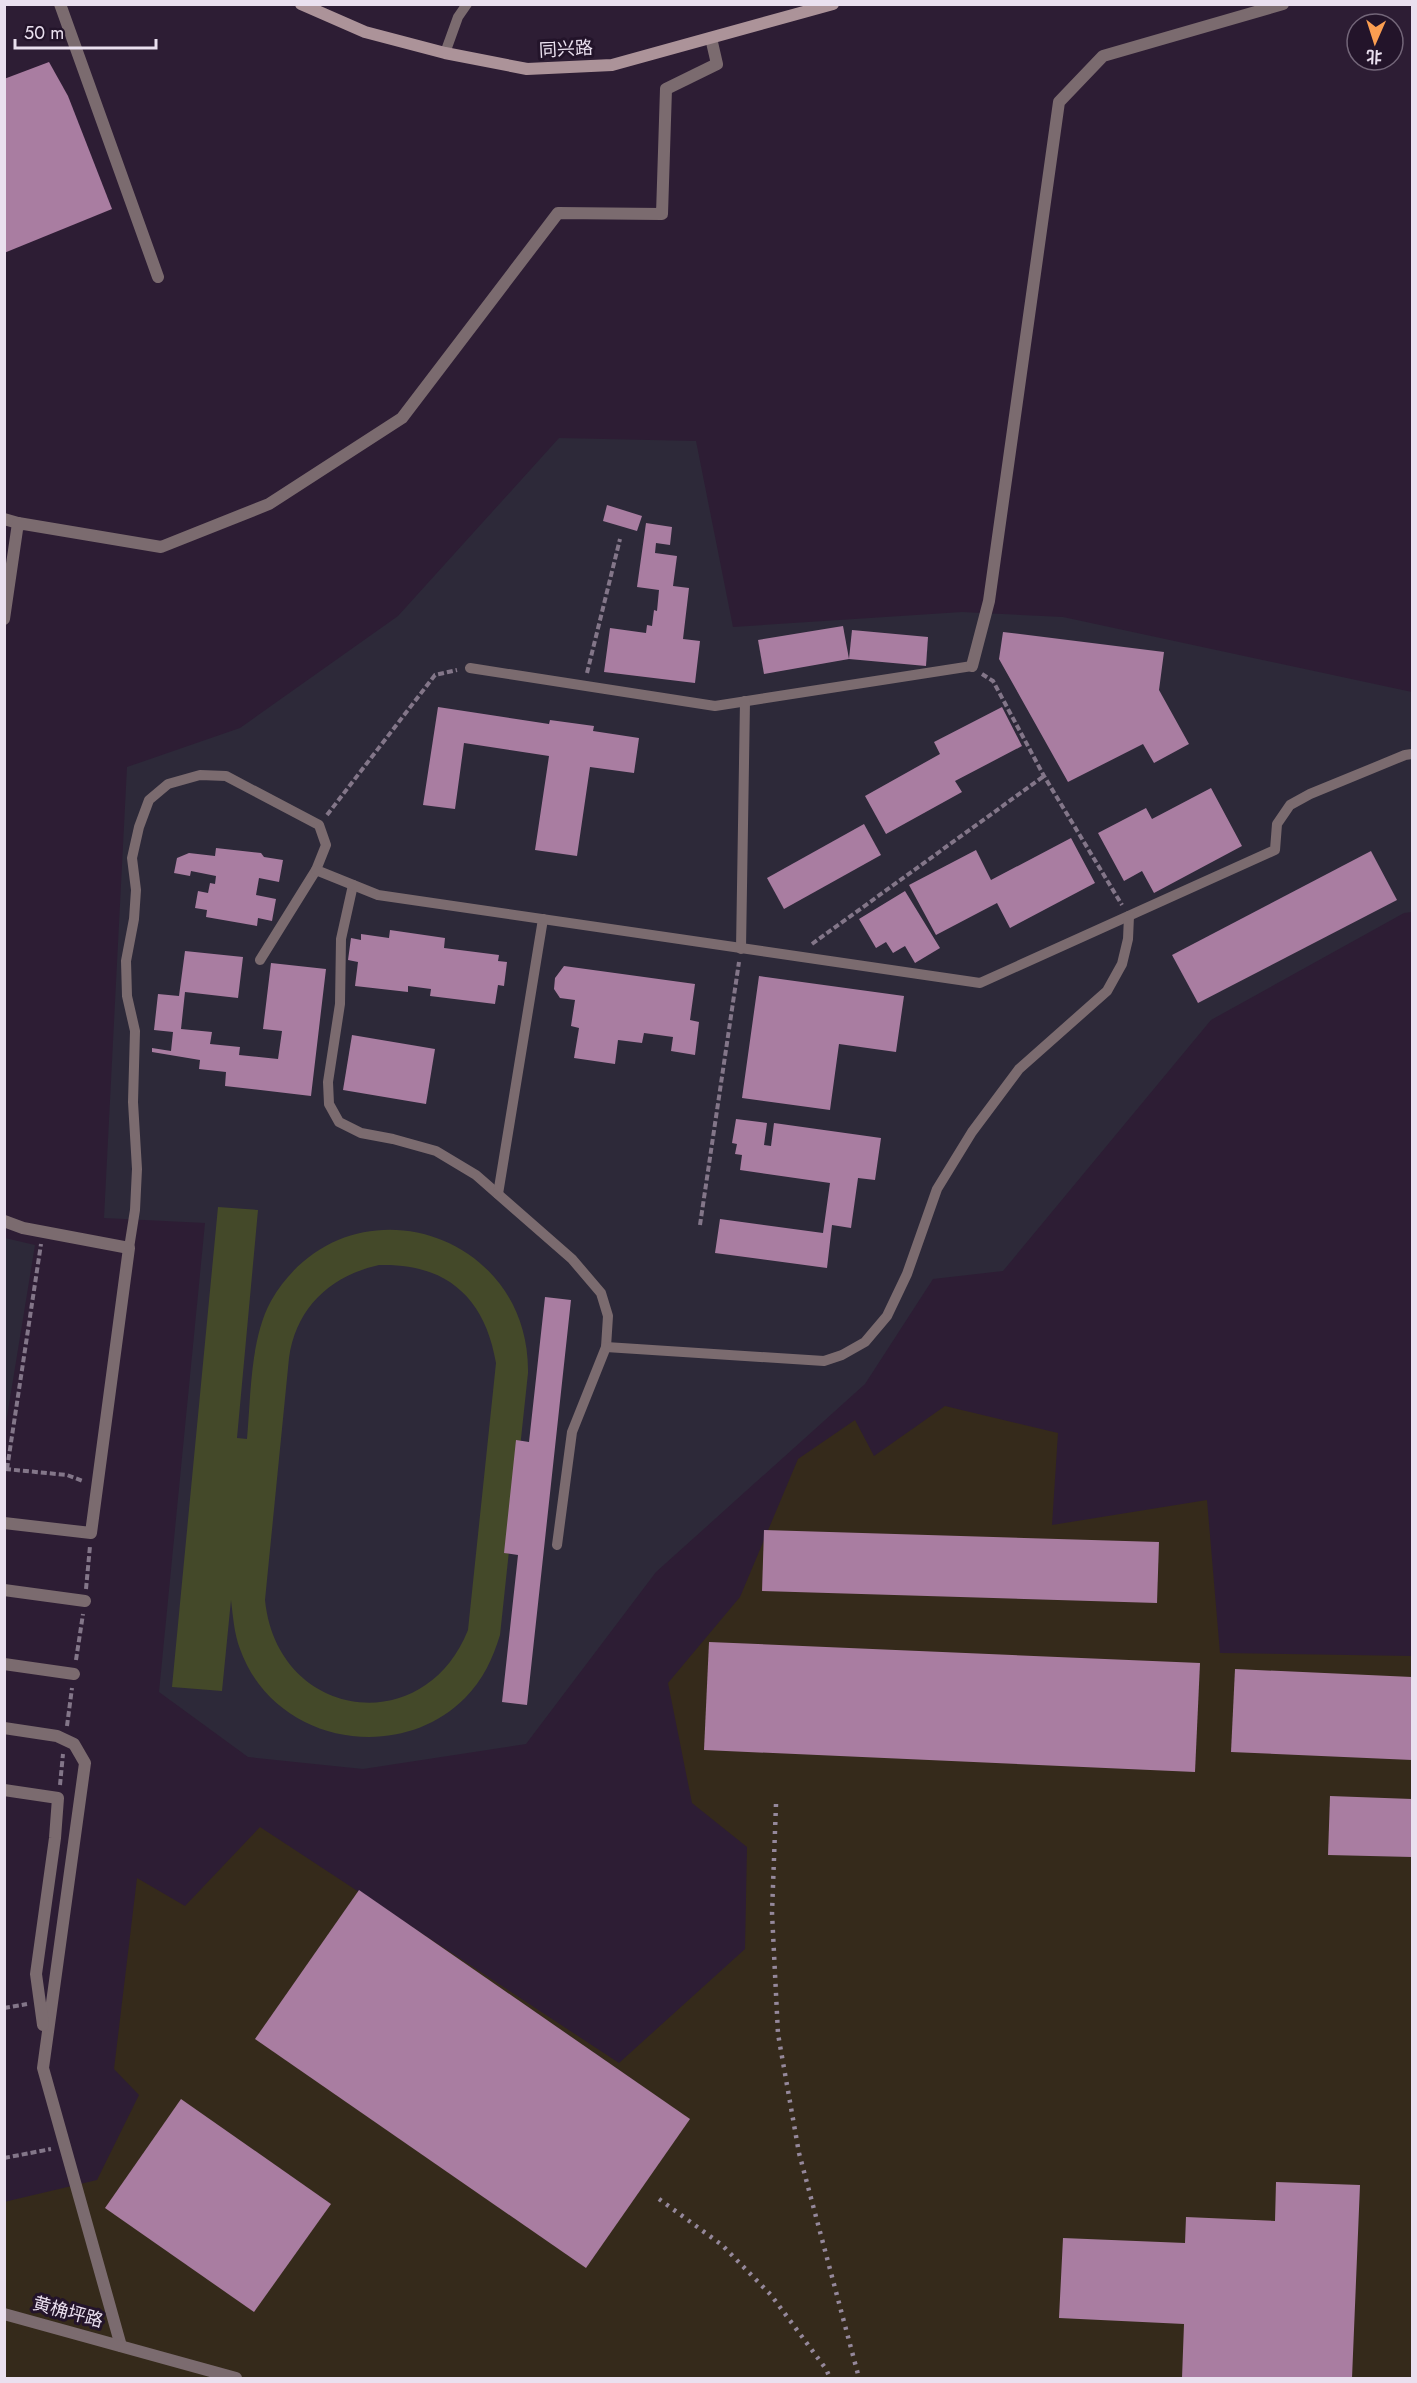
<svg xmlns="http://www.w3.org/2000/svg" width="1417" height="2383" font-family="Jost,'Noto Sans SC',sans-serif">
<rect width="100%" height="100%" fill="#2d1d34"/>
<polygon fill="#352a1b" points="945,1406 1058,1433 1052,1525 1207,1500 1220,1653 1412,1656 1412,2378 5,2378 4,2202 97,2180 139,2095 114,2069 137,1878 185,1906 260,1827 619,2063 745,1949 747,1847 692,1803 668,1683 740,1597 798,1459 855,1420 874,1456"/>
<g fill="#2d2939">
<polygon points="559,438 696,441 733,627 962,612 1063,617 1412,692 1412,912 1404,913 1211,1020 1003,1271 933,1279 865,1384 656,1572 526,1744 363,1769 248,1757 159,1692 205,1223 104,1218 127,767 240,728 398,616"/>
<polygon points="5,1238 35,1245 5,1429 4,1238"/>
</g>
<path fill="#444929" fill-rule="evenodd" d="M218 1207 258 1210 237 1438 247 1439C251 1396 250 1339 271 1301 344 1174 530 1228 528 1373L500 1635C493 1658 483 1680 465 1698 397 1766 273 1742 240 1649 234 1633 233 1616 231 1600L222 1691 172 1687ZM379 1265C447 1263 485 1298 496 1363L468 1630C424 1741 277 1720 265 1600L289 1358C296 1308 330 1276 379 1265Z"/>
<g fill="#a97da1">
<polygon points="49,62 68,96 112,209 4,253 4,79"/>
<polygon points="607,505 642,516 637,531 603,521"/>
<polygon points="646,523 672,527 670,545 656,543 655,553 677,556 673,586 689,588 683,639 700,641 695,683 604,672 610,628 646,633 647,625 652,626 654,610 657,611 659,590 637,587"/>
<polygon points="843,626 849,659 764,674 758,640"/>
<polygon points="852,630 928,637 926,666 849,659"/>
<polygon points="1003,632 1164,652 1159,690 1189,744 1154,763 1143,744 1068,782 999,659"/>
<polygon points="438,707 549,724 550,720 594,726 593,731 639,738 634,773 590,767 577,856 535,850 549,756 464,743 455,809 423,805"/>
<polygon points="1002,707 1022,746 955,781 962,792 886,834 865,796 940,754 934,742"/>
<polygon points="1211,788 1242,846 1154,893 1142,871 1124,881 1098,833 1146,808 1152,819"/>
<polygon points="864,824 881,855 784,909 767,878"/>
<polygon points="1071,838 1095,883 1010,928 997,903 936,935 909,885 976,850 991,880"/>
<polygon points="216,848 261,853 264,857 283,860 279,882 259,878 256,895 276,899 272,921 258,918 257,926 206,917 207,910 195,908 198,891 208,893 210,883 215,884 216,876 191,871 190,876 174,873 177,858 189,853 215,856"/>
<polygon points="1371,851 1397,900 1198,1003 1172,955"/>
<polygon points="905,891 940,948 915,963 905,946 893,953 886,942 876,948 859,919"/>
<polygon points="390,930 445,938 444,948 499,955 498,961 507,962 504,986 498,985 495,1004 430,996 431,989 408,986 408,992 355,986 358,962 348,960 351,938 361,940 361,934 389,938"/>
<polygon points="185,951 243,957 238,998 185,992 181,1029 212,1032 210,1044 240,1047 239,1055 278,1059 282,1031 263,1029 271,963 326,969 311,1096 225,1086 226,1072 199,1069 200,1060 152,1052 152,1048 171,1051 173,1032 154,1030 158,994 179,996"/>
<polygon points="564,966 695,984 690,1020 699,1022 695,1055 671,1051 673,1037 644,1033 642,1043 618,1040 615,1064 574,1058 579,1028 571,1026 575,1000 560,998 554,989 555,978"/>
<polygon points="759,976 904,996 896,1052 839,1044 830,1110 742,1098"/>
<polygon points="352,1035 435,1049 426,1104 343,1090"/>
<polygon points="736,1119 767,1123 764,1145 771,1146 774,1123 881,1138 875,1180 858,1178 851,1228 832,1225 827,1268 715,1253 720,1219 823,1233 830,1183 740,1170 742,1155 735,1154 737,1144 732,1143"/>
<polygon points="545,1297 571,1300 527,1705 502,1702 518,1555 504,1553 516,1440 529,1442"/>
<polygon points="764,1530 1159,1542 1157,1603 762,1591"/>
<polygon points="709,1642 1200,1663 1195,1772 704,1750"/>
<polygon points="1235,1669 1412,1677 1412,1760 1231,1752"/>
<polygon points="1330,1796 1412,1799 1412,1857 1328,1855"/>
<polygon points="359,1890 690,2119 586,2268 255,2039"/>
<polygon points="181,2099 331,2204 254,2312 105,2208"/>
<polygon points="1276,2182 1360,2185 1352,2378 1182,2378 1184,2324 1059,2318 1063,2238 1185,2243 1186,2217 1275,2221"/>
</g>
<g fill="none" stroke-linecap="round" stroke-linejoin="round">
<g stroke="#837689" stroke-width="4" stroke-dasharray="6 3" stroke-linecap="butt">
<polyline points="587,673 620,539"/>
<polyline points="982,674 993,681 1044,776 1122,905"/>
<polyline points="327,815 435,675 457,670"/>
<polyline points="812,944 1044,776"/>
<polyline points="700,1225 739,962"/>
<polyline points="5,1469 67,1475 83,1481"/>
<polyline points="7,1469 41,1244"/>
<polyline points="86,1589 90,1546"/>
<polyline points="76,1660 83,1614"/>
<polyline points="67,1726 72,1688"/>
<polyline points="60,1785 63,1754"/>
<polyline points="4,2008 27,2004"/>
<polyline points="4,2158 51,2149"/>
</g>
<g stroke="#7b6b6f" stroke-width="10">
<polyline points="445,53 458,17 467,4"/>
<polyline points="470,668 715,706 972,666"/>
<polyline points="353,885 341,939 340,1004 328,1082 329,1104 339,1122 361,1133 393,1139 436,1151 476,1175 572,1259 601,1293 608,1316 606,1347 572,1432 557,1545"/>
<polyline points="741,949 745,701"/>
<polyline points="260,960 316,870"/>
<polyline points="498,1194 543,919"/>
<polyline points="129,1248 135,1210 137,1169 133,1102 135,1031 127,996 126,961 134,919 136,890 132,858 139,827 149,800 168,784 200,775 226,776 319,825 326,845 316,870 378,895 980,983 1275,850 1277,824 1290,805 1310,794 1405,755 1412,754"/>
<polyline points="606,1347 824,1361 842,1355 865,1342 887,1316 907,1274 937,1189 972,1132 1019,1069 1107,991 1122,964 1128,939 1129,916"/>
</g>
<g stroke="#7b6b6f" stroke-width="12">
<polyline points="60,4 158,277"/>
<polyline points="4,519 18,523"/>
<polyline points="4,619 18,523 161,547 269,504 402,418 558,213 662,214 666,89 717,64 711,38"/>
<polyline points="972,666 989,601 1059,102 1103,56 1283,4"/>
<polyline points="4,1221 23,1228 129,1248 91,1533 4,1523"/>
<polyline points="4,1590 85,1601"/>
<polyline points="4,1664 74,1674"/>
<polyline points="4,1728 57,1736 74,1744 85,1763 43,2068 121,2346"/>
<polyline points="4,1790 58,1798 55,1838 36,1974 43,2025"/>
<polyline points="4,2314 236,2378"/>
</g>
<polyline stroke="#ac9399" stroke-width="12" points="301,4 365,32 445,53 527,69 612,65 833,4"/>
<g stroke="#95889b" stroke-width="4.5" stroke-dasharray="3 6" stroke-linecap="butt">
<polyline points="776,1804 772,1913 778,2034 799,2153 859,2378"/>
<polyline points="659,2199 722,2245 771,2295 826,2369 830,2378"/>
</g>
</g>
<g text-anchor="middle" dominant-baseline="central" stroke-width="6" stroke-linejoin="round" paint-order="stroke">
<g font-size="18" fill="#eae0ef" stroke="#23142a">
<text transform="translate(566 49) rotate(-3)">同兴路</text>
<text transform="translate(68 2312) rotate(15)">黄桷坪路</text>
</g>
</g>
<rect width="1417" height="2383" fill="none" stroke="#eae0ef" stroke-width="12"/>
<g transform="translate(1375 42) rotate(183)"><circle r="28" fill="#23142a" stroke="#736679" stroke-width="1.5"/>
<path d="M0-4.5L10 22L0 15L-10 22Z" fill="#fb9e51"/>
<text y="-9" font-size="16" font-weight="bold" text-anchor="middle" fill="#eae0ef">北</text>
</g>
<path d="M15 39v9h141v-9" fill="none" stroke="#eae0ef" stroke-width="3"/>
<text x="24" y="39" font-size="18" fill="#eae0ef" stroke="#23142a" stroke-width="4.5" paint-order="stroke">50 m</text>
</svg>
